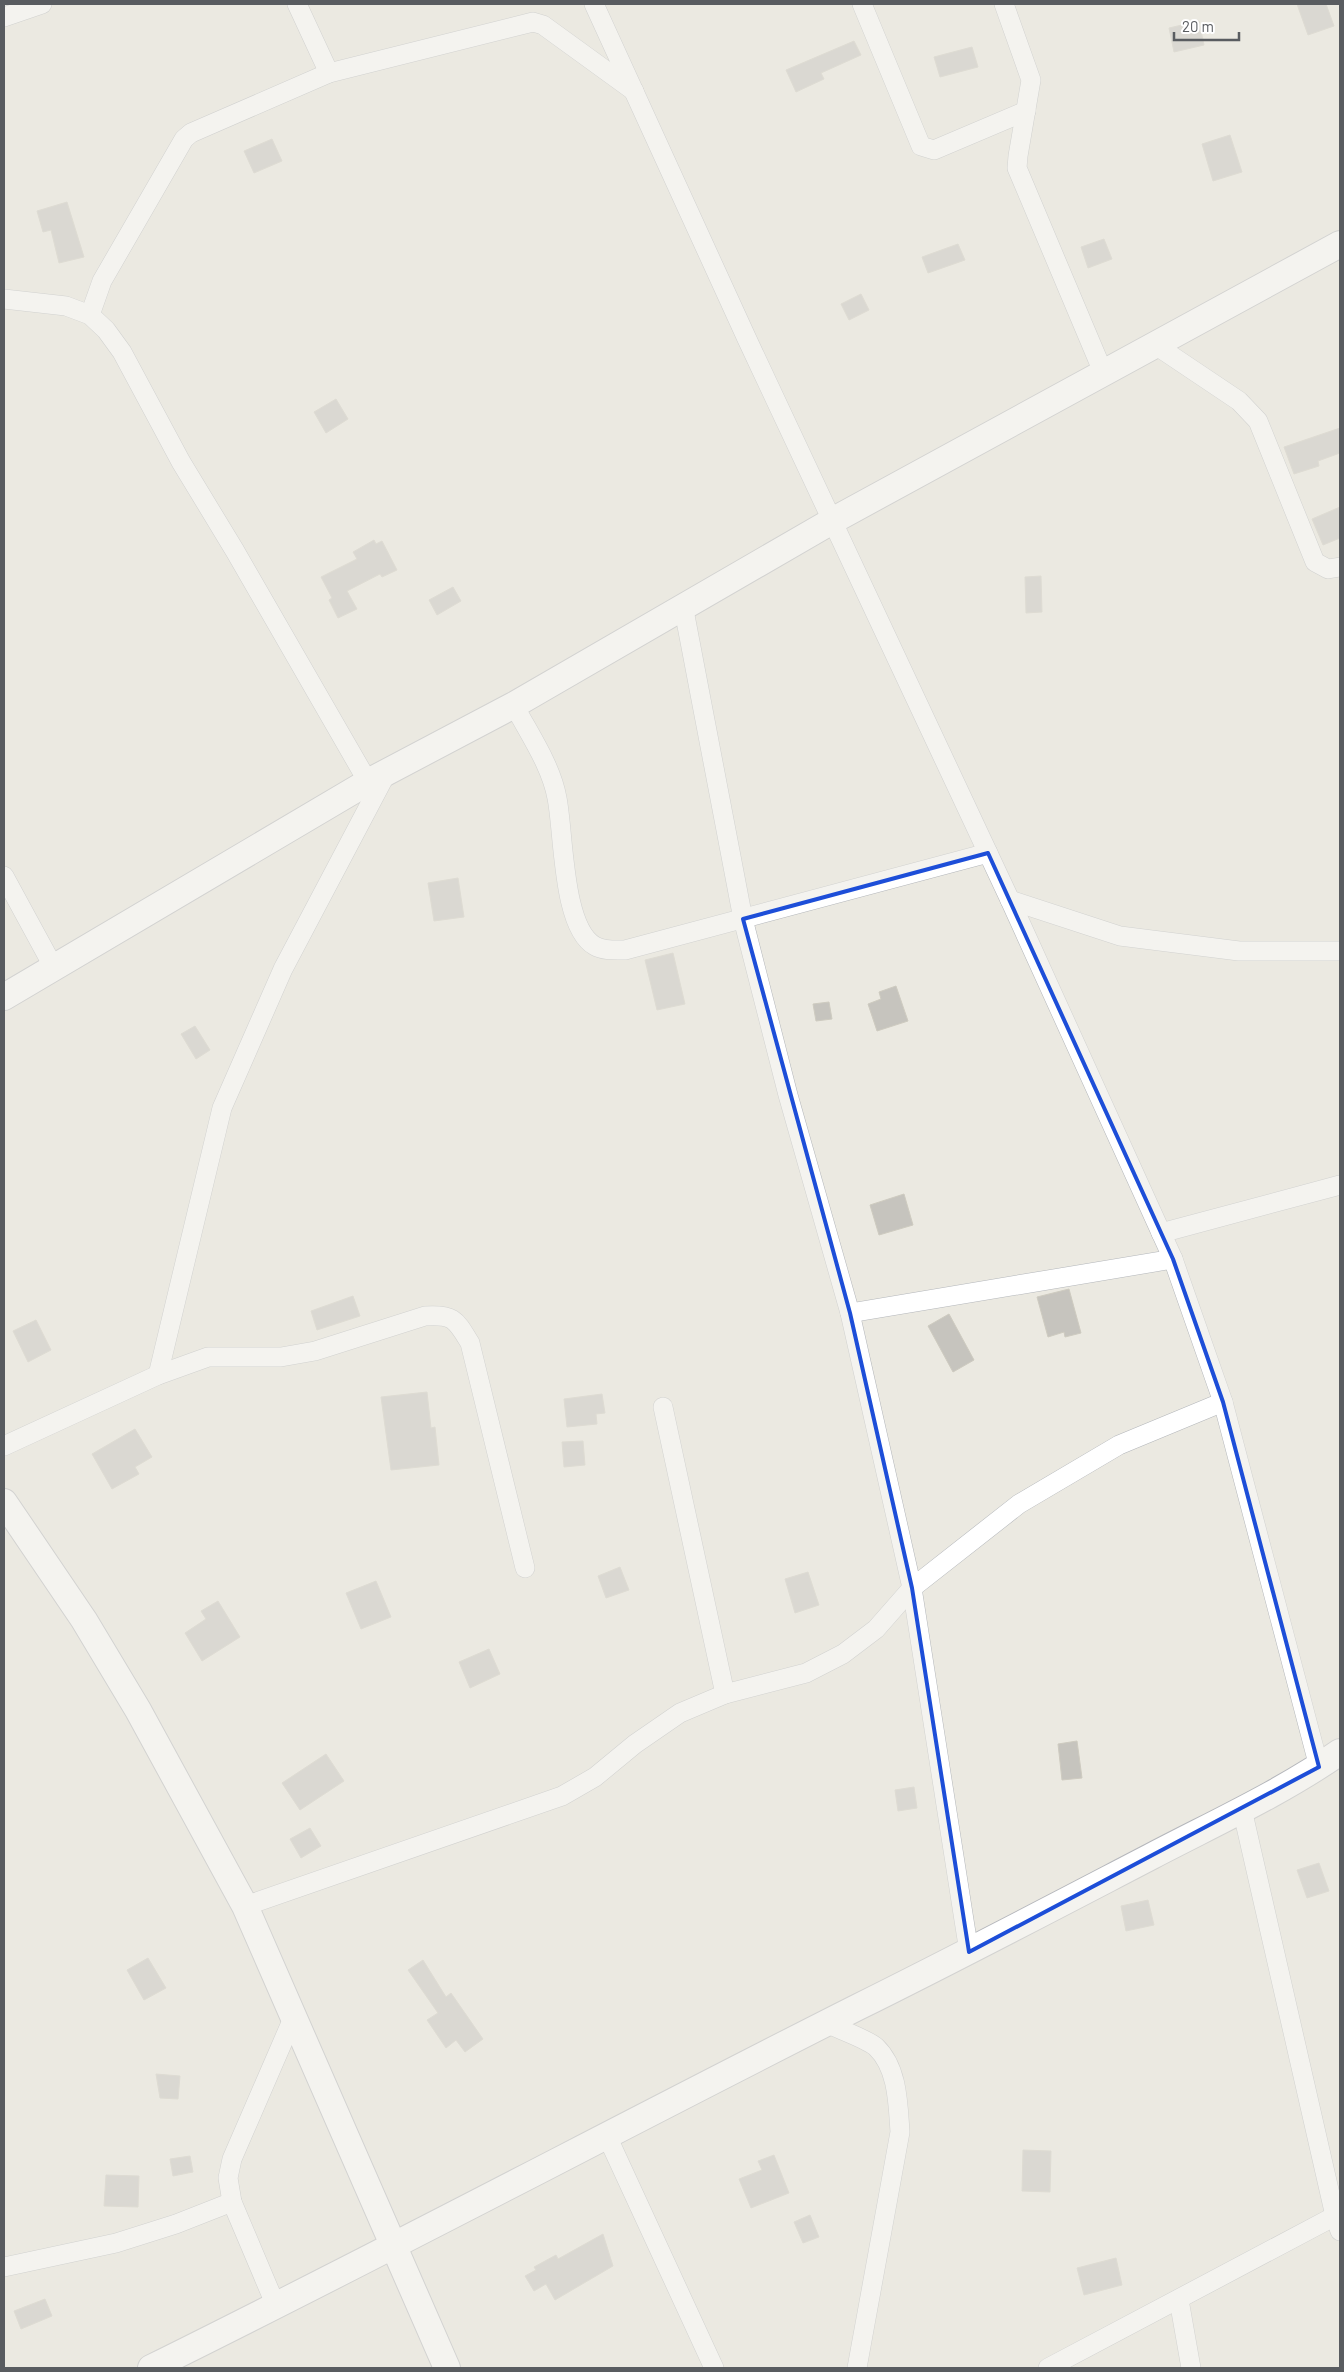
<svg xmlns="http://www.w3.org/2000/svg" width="1344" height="2372" font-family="Barlow,sans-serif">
<rect width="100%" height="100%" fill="#ebe9e1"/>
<g fill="#c6c4be" stroke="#cecbc0">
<polygon points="1297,4 1326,4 1334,26 1308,35"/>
<polygon points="1199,21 1204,45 1174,52 1169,28"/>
<polygon points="854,41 861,55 821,73 824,79 796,92 786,70"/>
<polygon points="972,47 978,67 940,77 934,57"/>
<polygon points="1230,135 1242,172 1213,181 1202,144"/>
<polygon points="272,139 282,161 254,173 244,151"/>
<polygon points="67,202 84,257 59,263 51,230 43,232 37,211"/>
<polygon points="1104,239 1112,259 1088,268 1081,247"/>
<polygon points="958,244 965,260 928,273 922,257"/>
<polygon points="861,294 869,310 849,320 841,304"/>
<polygon points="336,399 348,419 326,433 314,412"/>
<polygon points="1340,428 1340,453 1318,461 1319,466 1294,474 1284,447"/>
<polygon points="1340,507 1340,538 1323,545 1312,519"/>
<polygon points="374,540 376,544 382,541 397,570 382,577 380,574 347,591 357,609 338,618 329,600 332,598 321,577 357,559 353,552"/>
<polygon points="1041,576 1042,612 1026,613 1025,577"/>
<polygon points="453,587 461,601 437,615 429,600"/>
<polygon points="458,878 464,917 434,921 428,883"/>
<polygon points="673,953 685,1004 657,1010 645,960"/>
<polygon points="896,986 908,1021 877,1031 868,1004 881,999 879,992"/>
<polygon points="829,1002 832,1019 816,1021 813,1004"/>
<polygon points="195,1026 210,1050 196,1059 181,1034"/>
<polygon points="904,1194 913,1225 879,1235 870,1205"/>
<polygon points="1069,1289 1081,1333 1065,1337 1064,1332 1048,1337 1037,1297"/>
<polygon points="353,1296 360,1316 317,1330 311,1311"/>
<polygon points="949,1314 974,1360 953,1372 928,1326"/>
<polygon points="36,1320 51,1350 28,1362 13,1331"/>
<polygon points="427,1392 431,1428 435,1427 439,1465 391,1470 381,1397"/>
<polygon points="602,1394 605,1413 596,1414 597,1424 567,1427 564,1399"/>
<polygon points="135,1429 152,1457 135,1467 139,1474 112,1489 92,1454"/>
<polygon points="583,1441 585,1465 564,1467 562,1442"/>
<polygon points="620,1567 629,1590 606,1598 598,1576"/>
<polygon points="808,1572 819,1605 795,1613 785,1579"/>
<polygon points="376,1581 391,1617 361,1629 346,1593"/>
<polygon points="218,1601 240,1637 202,1661 185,1633 206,1619 201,1611"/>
<polygon points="489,1649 500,1674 470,1688 459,1662"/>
<polygon points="1077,1741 1082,1778 1062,1780 1058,1744"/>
<polygon points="326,1754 344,1781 300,1810 282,1783"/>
<polygon points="914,1787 917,1808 898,1811 895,1790"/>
<polygon points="310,1828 321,1846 301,1858 290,1839"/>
<polygon points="1319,1863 1329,1891 1307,1898 1297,1870"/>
<polygon points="1148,1900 1154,1925 1126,1931 1121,1906"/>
<polygon points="148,1958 166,1988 144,2000 127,1970"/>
<polygon points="423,1960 446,1997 451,1993 483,2039 465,2052 456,2040 446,2048 427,2020 438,2013 408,1970"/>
<polygon points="156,2074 180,2076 178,2099 160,2098"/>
<polygon points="1023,2150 1051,2151 1050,2192 1022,2191"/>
<polygon points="774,2155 789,2193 751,2208 739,2179 762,2170 758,2161"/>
<polygon points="190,2156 193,2172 173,2176 170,2159"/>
<polygon points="106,2175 139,2176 138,2207 104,2206"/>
<polygon points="810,2215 819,2237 803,2243 794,2222"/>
<polygon points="603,2234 613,2266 555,2300 546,2284 534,2291 525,2276 536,2270 534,2267 556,2255 558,2259"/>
<polygon points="1116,2258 1122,2285 1084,2295 1077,2268"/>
<polygon points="45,2299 52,2316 21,2329 14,2311"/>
</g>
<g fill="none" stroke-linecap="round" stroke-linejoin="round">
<g stroke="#b3b6ba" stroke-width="20">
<g id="street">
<polyline points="297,4 329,73"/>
<polyline points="594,4 747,339 1010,900 1173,1259 1223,1402 1319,1767"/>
<polyline points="862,4 921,146 934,150 1026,111"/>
<polyline points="1004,4 1031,80 1018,156 1017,168 1103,372"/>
<polyline points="4,17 42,4"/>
<polyline points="4,299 66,306 90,315 106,330 122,352 181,462 235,551 368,782"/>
<polyline points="90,315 102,281 184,139 191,133 329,73 533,22 543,25 634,91"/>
<polyline points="1154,344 1239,401 1258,421 1315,562 1328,569 1340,567"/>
<polyline points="683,605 743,919 788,1095 850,1313 912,1588 969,1952"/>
<path d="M514 705C529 734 551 765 557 798 564 833 562 928 595 946 604 951 615 950 625 950L988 853"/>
<polyline points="4,876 54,968"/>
<polyline points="1010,900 1120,936 1239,951 1340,951"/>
<polyline points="1161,1233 1340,1185"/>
<polyline points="850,1313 1173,1259"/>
<polyline points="158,1375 222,1108 283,969 387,772"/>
<polyline points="663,1407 725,1694"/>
<path d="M4 1446 158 1375 208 1357H281L315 1351 425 1316C454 1314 456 1320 470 1343L525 1568"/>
<polyline points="1242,1809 1335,2216 1340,2231"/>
<polyline points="245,1906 562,1796 595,1777 635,1744 680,1713 725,1694 806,1673 843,1654 876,1629 912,1588 1019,1504 1119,1445 1223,1402"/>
<path d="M826 2023C838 2029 867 2039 876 2047 898 2068 898 2104 900 2132L857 2368"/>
<polyline points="607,2136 714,2368"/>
<polyline points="4,2267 116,2243 176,2224 232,2202"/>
<polyline points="1179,2300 1191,2368"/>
<polyline points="276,2306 232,2202 228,2178 232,2159 294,2016"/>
<polyline points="1048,2368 1335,2216"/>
</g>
</g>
<g stroke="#b5b7bc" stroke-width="28">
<g id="secondary">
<polyline points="4,997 368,782 514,705 832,521 1340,244"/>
<polyline points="4,1502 84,1620 138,1710 245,1906 447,2368"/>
<path d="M151 2368C388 2251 622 2126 858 2007 957 1958 1054 1907 1152 1856 1215 1823 1281 1793 1340 1752"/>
</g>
</g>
<use href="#street" stroke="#fff" stroke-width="19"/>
<use href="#secondary" stroke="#fff" stroke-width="26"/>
</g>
<path d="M0 0H1344V2372H0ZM988 853 1173 1259 1223 1402 1319 1767 969 1952 912 1588 850 1313 743 919Z" fill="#ebe9e1" fill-opacity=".55" fill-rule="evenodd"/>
<path fill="none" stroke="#1d4ed8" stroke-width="4" stroke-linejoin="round" d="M988 853 1173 1259 1223 1402 1319 1767 969 1952 912 1588 850 1313 743 919Z"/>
<rect width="1344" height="2372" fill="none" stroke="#595c60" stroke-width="10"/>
<path d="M1174 32v8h65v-8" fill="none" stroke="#595c60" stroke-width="2.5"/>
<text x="1182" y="32" font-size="15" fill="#595c60" stroke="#ffffff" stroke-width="4" paint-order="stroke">20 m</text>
</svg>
